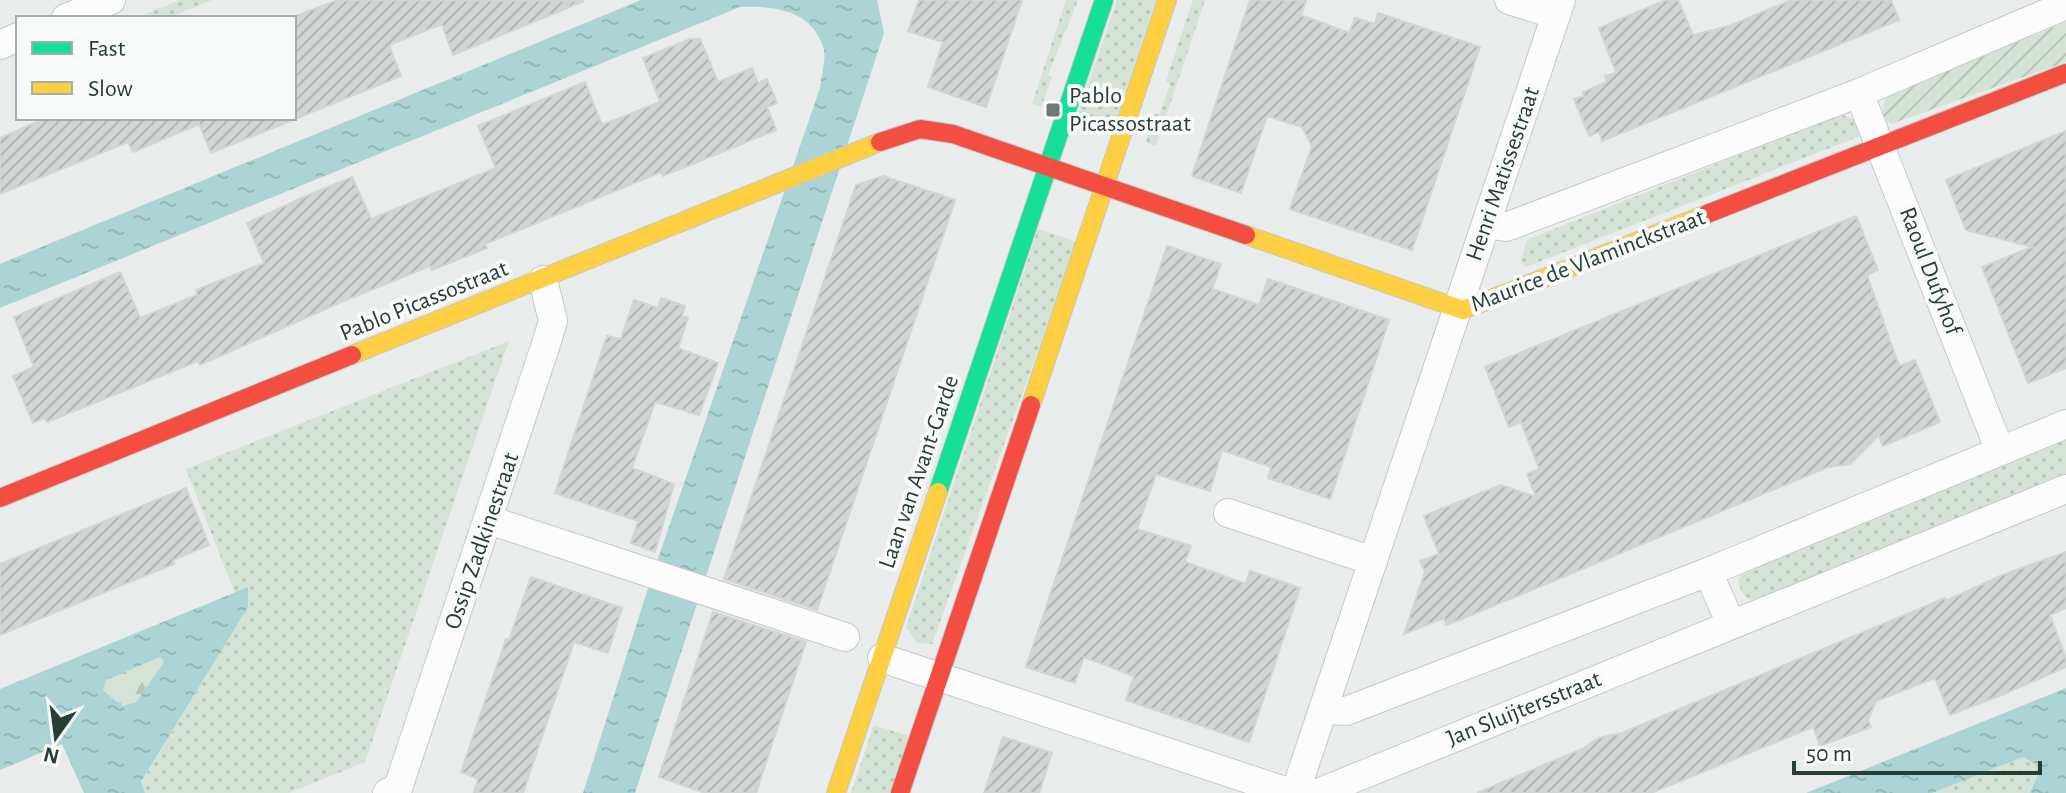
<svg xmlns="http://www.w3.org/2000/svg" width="2066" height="793" font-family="'Alegreya Sans',sans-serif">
<defs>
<pattern id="grass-dots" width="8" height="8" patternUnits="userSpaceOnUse" patternTransform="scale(2)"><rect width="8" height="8" fill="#d3e4d6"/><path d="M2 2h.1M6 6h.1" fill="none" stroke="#b5c5b8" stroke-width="1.8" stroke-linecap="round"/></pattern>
<pattern id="forest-firs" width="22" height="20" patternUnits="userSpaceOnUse" patternTransform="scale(2)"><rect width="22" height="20" fill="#d3e4d6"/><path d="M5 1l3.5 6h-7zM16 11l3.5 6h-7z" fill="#b5c5b8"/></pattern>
<pattern id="garden-furrows" width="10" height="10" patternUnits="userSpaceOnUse" patternTransform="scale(2)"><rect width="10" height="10" fill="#d3e4d6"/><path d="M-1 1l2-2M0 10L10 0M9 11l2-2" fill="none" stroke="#b5c5b8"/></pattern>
<pattern id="water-ripples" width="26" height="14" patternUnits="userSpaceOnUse" patternTransform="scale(2)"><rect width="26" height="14" fill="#acd4d6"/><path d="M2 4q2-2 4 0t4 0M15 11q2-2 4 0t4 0" fill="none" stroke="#94b7b8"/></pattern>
<pattern id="building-hatch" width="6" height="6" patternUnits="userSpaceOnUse" patternTransform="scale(2)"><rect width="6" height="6" fill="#d1d5d3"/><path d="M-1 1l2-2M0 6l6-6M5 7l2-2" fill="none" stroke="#b3b8b6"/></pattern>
</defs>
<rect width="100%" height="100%" fill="#e8ecea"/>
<g fill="url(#grass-dots)">
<polygon points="180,0 212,0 168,18 136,18"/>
<polygon points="1066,0 1078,0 1048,75 1052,77 1041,107 1032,104"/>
<polygon points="1117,0 1156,0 1112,131 1076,119"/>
<polygon points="1193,0 1205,0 1156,146 1146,142 1155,113 1160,114 1170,84 1166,81"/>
<polygon points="1841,114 1856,121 1860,136 1526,267 1521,261 1527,240"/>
<polygon points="1038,229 1077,242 932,644 917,643 906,628"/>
<polygon points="509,341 365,762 289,793 145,793 141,783 248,607 248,588 235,593 186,469"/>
<path d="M2066 438V479L1761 602C1745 600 1741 594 1738 579L1747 569Z"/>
<polygon points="874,725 909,736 890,793 851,793"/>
<polygon points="2023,757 2036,764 2038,773 2030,793 1932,793"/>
</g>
<polygon fill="url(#forest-firs)" points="160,657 164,662 136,702 122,706 103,690 105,680"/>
<polygon fill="url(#garden-furrows)" points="2066,22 2066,62 1891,124 1882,115 1885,98 1903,89"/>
<g fill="url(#water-ripples)" fill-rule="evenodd">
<path d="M641 0H877L884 33 635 793H583L649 585 820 88C821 77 826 60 824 50 813 9 774 6 740 7L0 308V264Z"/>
<path d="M248 587V607L141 782 145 793H84L62 744 0 770V689ZM160 657 164 662 136 702 122 706 103 690 106 680Z"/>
<polygon points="2066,688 2066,793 2030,793 2038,774 2036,764 2023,757 1932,793 1806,793"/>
</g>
<g fill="url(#building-hatch)" stroke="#d1d5d3" stroke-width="2">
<polygon points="337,0 584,1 453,55 442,24 389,45 401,76 211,153 199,124 133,152 128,142 0,194 0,138 46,118 294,118 294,17"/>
<polygon points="919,0 1022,0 986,107 928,87 943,42 908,31"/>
<polygon points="1250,0 1306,0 1301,15 1349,33 1355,18 1375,24 1378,13 1480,47 1412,250 1290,209 1312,146 1302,127 1267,116 1241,193 1192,176"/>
<polygon points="1666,0 1678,0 1693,35 1729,26 1792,0 1891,0 1899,20 1602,141 1599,132 1589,136 1574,99 1584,96 1583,92 1607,82 1605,76 1616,73 1599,28"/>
<polygon points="690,39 700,39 718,82 752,68 758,83 767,79 777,103 767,107 776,130 663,176 661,172 485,244 487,248 432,270 430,266 341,302 200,365 198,361 47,422 45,418 33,423 13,376 34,367 14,317 120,272 140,318 197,295 196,290 264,263 247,223 304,197 352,177 371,219 496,168 478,126 585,82 602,125 660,102 643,58"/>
<polygon points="2066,131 2066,368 2028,383 1982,267 2032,247 1966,230 1946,180"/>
<polygon points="883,176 955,200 817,610 724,579 856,185"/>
<polygon points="1856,216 1878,270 1867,275 1899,366 1915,360 1940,422 1883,446 1879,435 1850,464 1828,467 1459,620 1446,625 1444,618 1404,634 1425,572 1420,561 1439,554 1424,516 1501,485 1536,497 1527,474 1539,469 1521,422 1509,427 1485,367"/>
<polygon points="1167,246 1221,264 1212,289 1259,305 1268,279 1389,320 1330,499 1268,478 1271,467 1222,450 1210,491 1156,474 1137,529 1191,546 1185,562 1246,584 1250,571 1300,588 1249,742 1126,700 1134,676 1084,657 1075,683 1026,667"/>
<polygon points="661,298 685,306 682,316 688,318 678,348 718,363 699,415 655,402 632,468 674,484 655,552 631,543 638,521 555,493 607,336 621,339 634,300 658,308"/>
<polygon points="186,488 209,545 173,560 174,564 0,635 0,564"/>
<polygon points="2066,552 2066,608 2050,615 2066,658 2066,667 2004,694 1950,715 1935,678 1876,701 1868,720 1871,727 1820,746 1813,727 1651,793 1477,793 1582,749 1599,738 1622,733 1945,598 1946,601 2000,576"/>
<polygon points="531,577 622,608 608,653 574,642 523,793 474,793 478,779 461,772 506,639 509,640"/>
<polygon points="713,612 806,642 756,793 705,793 659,777"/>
<polygon points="1003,737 1052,753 1039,793 984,793"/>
</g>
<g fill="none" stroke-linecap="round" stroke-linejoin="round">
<g stroke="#c5c9c7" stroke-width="30">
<g id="street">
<polyline points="1509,0 1556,15"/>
<polyline points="66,18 111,0"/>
<polyline points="0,45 18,37"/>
<polyline points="1859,93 2000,451"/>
<polyline points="1486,224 1506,227 1859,93 2066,5"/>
<polyline points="1228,513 1373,561"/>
<polyline points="489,520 845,637"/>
<polyline points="1708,572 1731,624"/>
<polyline points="882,658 1291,793"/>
<polyline points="1323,710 1346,711 1708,572 2066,424"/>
<polyline points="387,793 398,788 547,341 553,321 543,280"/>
<polyline points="1295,793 1561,0"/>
<polyline points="1318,793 2066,489"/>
</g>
</g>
<g stroke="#c4c9c7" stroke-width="20">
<polyline id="fast" points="938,492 1104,0"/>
</g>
<g stroke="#c4c9c7" stroke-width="20">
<g id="slow">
<polyline points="1246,235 1463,310 1707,214"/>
<polyline points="352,355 880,142"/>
<polyline points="1031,405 1167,0"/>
<polyline points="836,793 938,492"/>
</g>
</g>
<g stroke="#c4c9c7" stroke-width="20">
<g id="jam">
<polyline points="880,142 920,129 953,134 1246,235"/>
<polyline points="1707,214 2066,73"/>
<polyline points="0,498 352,355"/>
<polyline points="900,793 1031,405"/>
</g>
</g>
<use href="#street" stroke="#fcfcfc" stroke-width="28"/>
<use href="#fast" stroke="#16e098" stroke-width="18"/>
<use href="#slow" stroke="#ffcf43" stroke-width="18"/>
<use href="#jam" stroke="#f24e42" stroke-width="18"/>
</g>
<rect fill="#6a7c75" stroke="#f7faf8" stroke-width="3" x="1045" y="102" width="16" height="16" rx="4"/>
<g text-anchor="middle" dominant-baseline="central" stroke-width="8" stroke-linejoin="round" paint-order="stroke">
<g font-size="24" fill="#263f36" stroke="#f7faf8" text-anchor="start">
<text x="1069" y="96">Pablo<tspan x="1069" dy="28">Picassostraat</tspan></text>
</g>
<g font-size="24" fill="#263f36" stroke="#f7faf8">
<text transform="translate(1503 174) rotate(-71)">Henri Matissestraat</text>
<text transform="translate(1588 261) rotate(-21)">Maurice de Vlaminckstraat</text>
<text transform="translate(1930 271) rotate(69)">Raoul Dufyhof</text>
<text transform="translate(424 301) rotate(-22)">Pablo Picassostraat</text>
<text transform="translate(919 472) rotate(-71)">Laan van Avant-Garde</text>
<text transform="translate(482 541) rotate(-71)">Ossip Zadkinestraat</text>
<text transform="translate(1524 709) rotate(-22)">Jan Sluijtersstraat</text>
</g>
</g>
<rect x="16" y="16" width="280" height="104" fill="#f7faf8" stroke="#a3afaa" stroke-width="2"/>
<rect x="32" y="42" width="40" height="12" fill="#16e098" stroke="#a3afaa" stroke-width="2"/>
<text x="88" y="56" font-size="24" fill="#263f36">Fast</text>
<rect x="32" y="82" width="40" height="12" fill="#ffcf43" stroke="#a3afaa" stroke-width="2"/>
<text x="88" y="96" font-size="24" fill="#263f36">Slow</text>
<g transform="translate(56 737) rotate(194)" stroke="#f7faf8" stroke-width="6" paint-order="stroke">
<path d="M0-6L14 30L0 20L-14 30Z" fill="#263f36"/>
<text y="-12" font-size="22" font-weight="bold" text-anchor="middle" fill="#263f36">N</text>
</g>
<path d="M1794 761v12h246v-12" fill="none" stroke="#263f36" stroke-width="4"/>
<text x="1806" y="761" font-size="24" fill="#263f36" stroke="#f7faf8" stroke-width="6" paint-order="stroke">50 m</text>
</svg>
